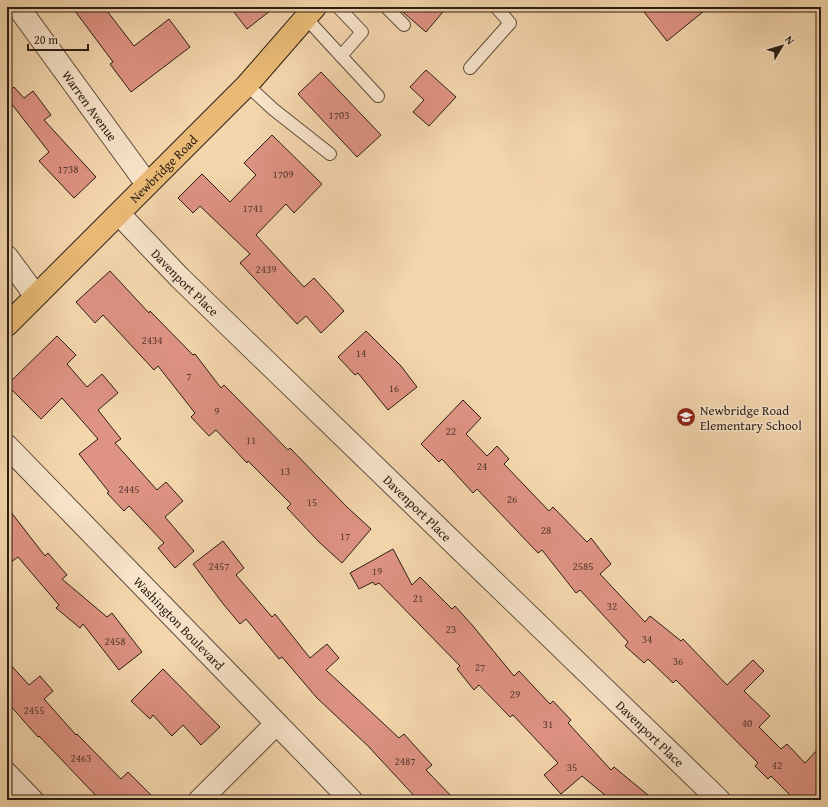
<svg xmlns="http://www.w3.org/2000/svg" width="828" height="807" font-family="'Gentium Book Plus',serif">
<rect width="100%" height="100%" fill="#f4d6ad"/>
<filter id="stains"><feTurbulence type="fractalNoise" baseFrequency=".005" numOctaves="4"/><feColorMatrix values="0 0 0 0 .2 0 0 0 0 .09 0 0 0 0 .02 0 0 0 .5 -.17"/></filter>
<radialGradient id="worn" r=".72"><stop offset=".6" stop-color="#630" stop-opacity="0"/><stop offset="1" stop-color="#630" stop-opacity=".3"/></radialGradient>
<g fill="#df9383" stroke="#2b1d15">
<polygon points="72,7 104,7 134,46 169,19 190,47 131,92 110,64 113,62"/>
<polygon points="230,7 275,7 247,29"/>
<polygon points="397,7 447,7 426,32"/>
<polygon points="640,7 709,7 667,41"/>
<polygon points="426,70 456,97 429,126 413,112 424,100 410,87"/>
<polygon points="321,72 381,135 357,157 298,94"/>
<polygon points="14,87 24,98 33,91 51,115 44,120 96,177 74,198 39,161 49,152 7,98 7,94"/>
<polygon points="272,135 322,184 294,213 286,204 256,235 304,287 314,278 344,311 321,333 306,316 297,324 240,263 250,254 200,206 193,213 178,198 202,174 230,202 256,175 244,163"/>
<polygon points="110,271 149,313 150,311 193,355 195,354 221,388 224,385 288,450 290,448 347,507 371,529 342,563 319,542 287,508 291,504 248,461 247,463 216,430 209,436 191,417 195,413 158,366 154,370 103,315 95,323 76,302"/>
<polygon points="366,331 401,366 417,387 388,410 358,373 355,375 338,357"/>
<polygon points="57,336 76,355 67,364 87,387 102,374 118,393 98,410 121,439 115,443 157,490 166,482 183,501 165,517 194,551 175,568 158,548 164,543 129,506 124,511 107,493 109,492 79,454 98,439 62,398 41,419 7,385"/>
<polygon points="463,400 481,418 466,434 487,456 497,446 509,459 504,464 549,511 553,507 587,542 591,538 611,564 600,574 645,622 650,616 681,641 683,639 727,685 753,660 764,671 744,691 770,716 759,727 781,749 787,744 805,763 821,746 821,800 795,800 771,776 768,779 755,766 758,763 676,680 673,683 648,659 644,663 625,646 628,642 580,590 576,593 542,550 538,553 477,489 473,493 442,459 439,462 421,444"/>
<polygon points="7,507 45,556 48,553 67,575 62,579 107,617 112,613 142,652 119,670 83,624 80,628 56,608 59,605 18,557 7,565"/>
<polygon points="223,541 244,568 236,575 272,617 275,614 310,658 327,644 339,658 326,670 399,738 404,734 432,765 426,770 455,800 418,800 368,746 317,698 282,657 279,659 246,619 240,624 224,605 193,564"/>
<polygon points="393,549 412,585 420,577 452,609 455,606 473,626 514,676 519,671 550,704 553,701 571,720 568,723 611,770 614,767 654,800 611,800 582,776 561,794 544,775 558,763 513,715 510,717 479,685 474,690 457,669 460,666 379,583 375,585 373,582 359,589 350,573"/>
<polygon points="7,661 29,685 40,676 53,691 44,699 76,735 77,734 121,779 128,772 156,800 100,800 39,736 38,737 7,702"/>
<polygon points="163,669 220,727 201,745 183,725 172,736 153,715 150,719 131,701"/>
</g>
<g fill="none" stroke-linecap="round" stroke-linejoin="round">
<g stroke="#5d4b3b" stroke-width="14">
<g id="service">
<polyline points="338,7 362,32 341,56"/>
<polyline points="386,7 404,25"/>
<polyline points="305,17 378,96"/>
<polyline points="470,68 510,23 496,7"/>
<polyline points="247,85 273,109 330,154"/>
</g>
</g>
<g stroke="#5d4b3b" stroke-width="24">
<g id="minor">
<path id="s1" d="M18 7 147 184"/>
<path id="s2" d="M119 214 180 278 719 800"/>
<polyline points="7,257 35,295"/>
<path id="s3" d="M7 446 351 800"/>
<polyline points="7,774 32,800"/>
<polyline points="200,800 276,724"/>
</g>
</g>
<g stroke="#2b1d15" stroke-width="24">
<g id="primary">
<path id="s4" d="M7 325 247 85 315 7"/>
</g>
</g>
<use href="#service" stroke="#f8e4ca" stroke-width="12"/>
<use href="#minor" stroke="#f8e4ca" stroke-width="22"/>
<use href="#primary" stroke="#eabb76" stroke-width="22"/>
</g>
<defs>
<g id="school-disc" transform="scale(1)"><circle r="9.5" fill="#8f2418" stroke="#f8e4ca"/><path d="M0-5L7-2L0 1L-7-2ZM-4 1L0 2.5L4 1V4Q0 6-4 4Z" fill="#fff"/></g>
</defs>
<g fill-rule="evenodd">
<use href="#school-disc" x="686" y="417"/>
</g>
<g text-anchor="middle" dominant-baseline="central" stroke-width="3" stroke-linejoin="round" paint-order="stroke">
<g font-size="11" fill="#583a30">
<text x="339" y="115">1703</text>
<text x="68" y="169">1738</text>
<text x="283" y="174">1709</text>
<text x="253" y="208">1741</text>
<text x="266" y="269">2439</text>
<text x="152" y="340">2434</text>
<text x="361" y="353">14</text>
<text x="189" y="376">7</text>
<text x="394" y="388">16</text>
<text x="217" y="411">9</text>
<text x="451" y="431">22</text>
<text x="251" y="440">11</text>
<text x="482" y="466">24</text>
<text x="285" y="471">13</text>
<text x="129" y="489">2445</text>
<text x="512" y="499">26</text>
<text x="312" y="502">15</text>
<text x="546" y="530">28</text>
<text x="345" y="536">17</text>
<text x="219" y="566">2457</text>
<text x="583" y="566">2585</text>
<text x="377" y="571">19</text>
<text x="418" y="598">21</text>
<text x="612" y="606">32</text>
<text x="451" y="629">23</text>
<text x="647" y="639">34</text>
<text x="115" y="641">2458</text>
<text x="678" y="661">36</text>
<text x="480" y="667">27</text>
<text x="515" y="694">29</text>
<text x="34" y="710">2455</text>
<text x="747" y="723">40</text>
<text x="548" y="724">31</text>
<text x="81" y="758">2463</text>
<text x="405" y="761">2487</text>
<text x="777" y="765">42</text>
<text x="572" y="767">35</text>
</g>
<g font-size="13" fill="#2b1d15" stroke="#f8e4ca">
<text stroke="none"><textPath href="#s1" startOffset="122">Warren Avenue</textPath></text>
<text stroke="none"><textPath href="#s4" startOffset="221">Newbridge Road</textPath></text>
<text stroke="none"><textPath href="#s2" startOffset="95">Davenport Place</textPath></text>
<text stroke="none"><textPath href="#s2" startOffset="419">Davenport Place</textPath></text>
<text stroke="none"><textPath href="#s3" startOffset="247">Washington Boulevard</textPath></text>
<text stroke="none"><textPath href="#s2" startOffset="743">Davenport Place</textPath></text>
</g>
<g font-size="13" fill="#2b1d15" stroke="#f8e4ca" text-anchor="start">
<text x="700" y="410">Newbridge Road<tspan x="700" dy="15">Elementary School</tspan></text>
</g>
</g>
<rect width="828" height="807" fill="none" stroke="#f4d6ad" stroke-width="24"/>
<rect x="8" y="8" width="812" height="791" fill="none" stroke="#2b1d15" stroke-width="2"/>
<rect x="12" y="12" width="804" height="783" fill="none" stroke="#2b1d15"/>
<g transform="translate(782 46) rotate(52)" stroke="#f8e4ca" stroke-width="3" paint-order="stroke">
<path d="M0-3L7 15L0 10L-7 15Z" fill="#2b1d15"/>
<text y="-6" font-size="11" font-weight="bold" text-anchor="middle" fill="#2b1d15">N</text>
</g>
<path d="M28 44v6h60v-6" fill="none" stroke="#2b1d15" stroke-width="2"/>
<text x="34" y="44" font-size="12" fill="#2b1d15" stroke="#f8e4ca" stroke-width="3" paint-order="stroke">20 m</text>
<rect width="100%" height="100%" filter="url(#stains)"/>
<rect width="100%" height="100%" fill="url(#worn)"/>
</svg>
